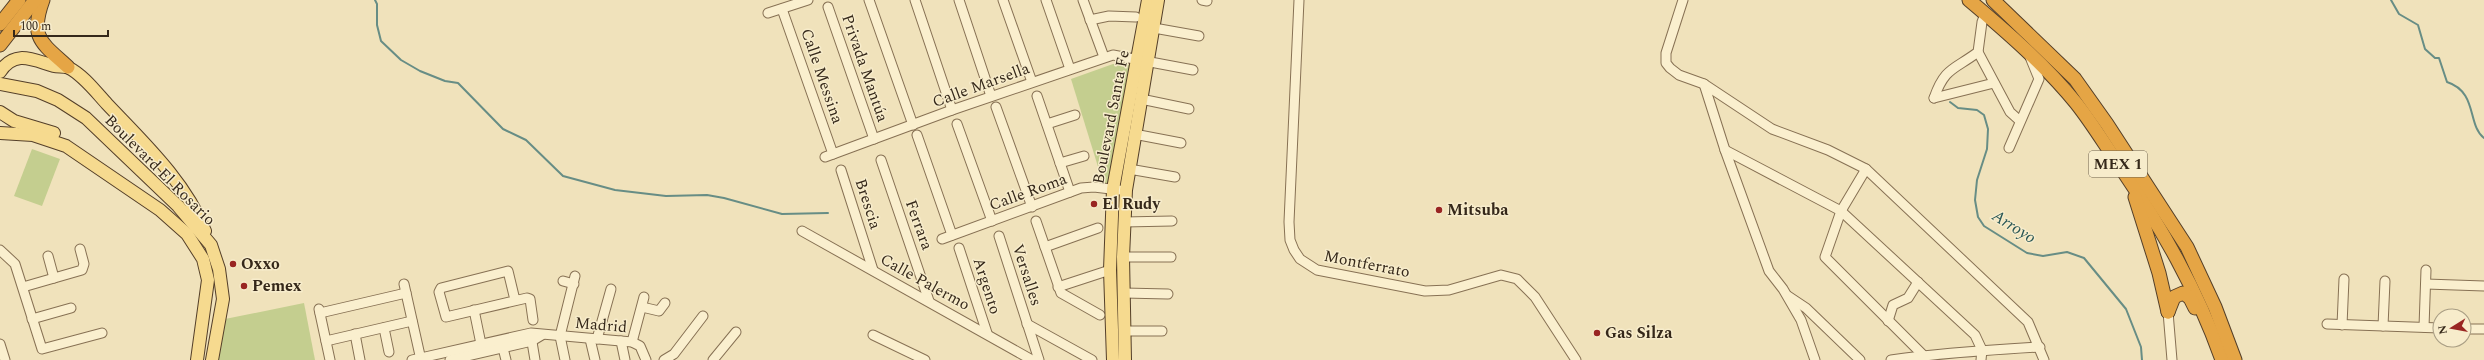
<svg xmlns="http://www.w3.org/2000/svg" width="2484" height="360" font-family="Spectral,serif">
<rect width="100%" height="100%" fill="#f0e2bb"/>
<g fill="#c4ce8f">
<polygon points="1113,64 1126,64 1134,67 1113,183 1103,183 1071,79"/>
<polygon points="32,149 60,159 42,206 14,196"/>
<polygon points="304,303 315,360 216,360 225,319"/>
</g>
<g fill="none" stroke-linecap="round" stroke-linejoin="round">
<g stroke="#678d85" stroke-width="2">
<polyline points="375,0 377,4 377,25 381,41 401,60 420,71 445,81 458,83 503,129 526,140 563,176 615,190 666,196 707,195 724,198 782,214 828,213"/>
<path d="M2391 0 2399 14 2418 25 2425 49 2435 58H2439L2447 82C2478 92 2467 125 2484 138"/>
<polyline points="1950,102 1958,108 1977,110 1984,115 1988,129 1987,149 1977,180 1975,200 1978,217 1984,226 2027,253 2043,256 2067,252 2084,258 2126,309 2141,347 2142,360"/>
</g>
<g stroke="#877154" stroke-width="11">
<g id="minor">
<polyline points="869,0 913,125"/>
<polyline points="915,0 952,110"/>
<polyline points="959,0 991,96"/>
<polyline points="1003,0 1032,82"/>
<polyline points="1046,0 1070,69"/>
<polyline points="1083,0 1104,57"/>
<polyline points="1202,0 1207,1"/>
<polyline points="1299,0 1289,222 1290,240 1294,250 1300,259 1317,270 1425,291 1449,290 1501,275 1517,279 1535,297 1576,360"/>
<polyline points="1683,0 1666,53 1666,63 1670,68 1679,75 1704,84 1772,129 1828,150 1866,169 2028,322 2044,360"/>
<polyline points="828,7 874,139"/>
<polyline points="782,9 833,154"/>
<polyline points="768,13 808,0"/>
<polyline points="1090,20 1109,16 1136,17"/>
<polyline points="1154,28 1199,36"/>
<polyline points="1978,52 2010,112 2020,121"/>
<polyline points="1704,84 1725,150 1769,271 1783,289 1801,320 1815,360"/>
<polyline points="1037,96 1070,192"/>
<path d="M1934 98C1945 67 1954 70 1978 52L1982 22 1985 14"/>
<polyline points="1934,98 1994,83"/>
<polyline points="1141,99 1189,109"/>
<polyline points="996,107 1032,207"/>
<polyline points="957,124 992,221"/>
<polyline points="1047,124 1075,115"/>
<polyline points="1134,134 1181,143"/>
<polyline points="917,135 952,235"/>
<polyline points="2009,148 2039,79 2030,57"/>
<polyline points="1725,150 1841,211 1975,335 1982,350 1981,360"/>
<polyline points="825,157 952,110 1113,55 1193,70"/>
<polyline points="881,160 929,301"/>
<polyline points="1060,163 1084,156"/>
<polyline points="1129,169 1175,177"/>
<polyline points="1866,169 1841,211 1825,257 1923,355"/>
<polyline points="841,170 873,270"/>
<polyline points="1036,221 1061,293 1100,315"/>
<polyline points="1124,222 1172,221"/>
<polyline points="802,231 1032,360"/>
<polyline points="999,236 1039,360"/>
<polyline points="942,239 1081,188 1094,187 1119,190"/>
<polyline points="1045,247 1098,228"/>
<polyline points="959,248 987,333"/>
<polyline points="0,250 15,264 42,349 102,333"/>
<polyline points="48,256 54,278"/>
<polyline points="1123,257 1171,257"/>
<polyline points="563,281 574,284"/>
<polyline points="404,284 421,360"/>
<polyline points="2426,284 2484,286"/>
<polyline points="23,287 82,270 84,264 80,249"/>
<polyline points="1058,287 1110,270"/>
<polyline points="1124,293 1168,294"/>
<polyline points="1788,296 1806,308 1860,360"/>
<polyline points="515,300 508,271 441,288 439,292 446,317 527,298 530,299 533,320"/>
<polyline points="642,307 659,311 665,303"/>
<polyline points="319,309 330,360"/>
<polyline points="474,310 481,344"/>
<polyline points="2168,312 2172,360"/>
<polyline points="320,313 406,293"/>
<polyline points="32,319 71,308"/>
<polyline points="1888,321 1893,305 1908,298 1918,282"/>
<polyline points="1027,324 1092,360"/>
<polyline points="2327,324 2440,328"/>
<polyline points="2342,325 2344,279"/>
<polyline points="2383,326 2385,281"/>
<polyline points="2424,327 2426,270"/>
<polyline points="384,328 389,352"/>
<polyline points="2464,329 2484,329"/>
<polyline points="1124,331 1162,331"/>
<polyline points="355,334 360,360"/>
<polyline points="873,335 925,360"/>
<polyline points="531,336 535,360"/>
<polyline points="590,339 595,360"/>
<polyline points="597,339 611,289"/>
<polyline points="326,341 412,321"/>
<polyline points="621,341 625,360"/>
<polyline points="632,342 644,297"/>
<polyline points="0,344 5,360"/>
<polyline points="503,348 506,360"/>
<polyline points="412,360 531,333 632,342 640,346 646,360"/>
<polyline points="450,360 532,341 542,335"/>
<polyline points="565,360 560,336 575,276"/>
<polyline points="664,360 674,354 703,316"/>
<polyline points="713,360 736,332"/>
<path d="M1891 360C1940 353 1990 350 2040 347"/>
</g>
</g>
<g stroke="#543f29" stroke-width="14">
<g id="major">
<path d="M0 72C15 49 33 60 54 66 58 67 65 66 69 68 83 75 96 92 107 104 143 142 185 181 205 231"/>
<polyline points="0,84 37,91 58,100 86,118 178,206 211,245 219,269 223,299 212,360"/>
<polyline points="0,112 14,121 54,133"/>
<polyline points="0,133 33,135 66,146 160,210 187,234 203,259 208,280 197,360"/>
<polyline points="1113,360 1110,270 1113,189 1148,0"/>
<polyline points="1125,360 1123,257 1126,190 1158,0"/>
</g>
</g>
<g stroke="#543f29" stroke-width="15">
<g id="highway">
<path d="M43 0C29 38 42 43 68 67"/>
<path d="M1969 0C2007 32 2045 65 2076 103 2092 123 2105 145 2119 165 2161 227 2197 289 2222 360"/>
<polyline points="1993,0 2075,79 2107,124 2187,247 2215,307 2235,360"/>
<polyline points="0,24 19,0"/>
<polyline points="0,45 35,0"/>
<polyline points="2135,197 2159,273 2168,312"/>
<polyline points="2168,312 2174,297 2183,293 2190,298 2195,308"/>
</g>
</g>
<use href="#minor" stroke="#faefce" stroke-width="9"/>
<use href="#major" stroke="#f6da8f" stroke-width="12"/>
<use href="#highway" stroke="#e5a545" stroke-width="13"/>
</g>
<g fill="#992522" stroke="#f7eccb" stroke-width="1.5">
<circle cx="1094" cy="204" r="4"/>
<circle cx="1439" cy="210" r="4"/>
<circle cx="233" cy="264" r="4"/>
<circle cx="244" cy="286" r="4"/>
<circle cx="1597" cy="333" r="4"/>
</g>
<g text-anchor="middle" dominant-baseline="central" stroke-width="3" stroke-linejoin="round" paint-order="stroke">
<rect fill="#f7eccb" stroke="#6f634f" stroke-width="1" x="2089" y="151" width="58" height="26" rx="3"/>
<g font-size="15" font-weight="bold" fill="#35281a">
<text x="2118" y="164">MEX 1</text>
</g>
<g font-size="16" fill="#35281a" stroke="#f7eccb">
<text transform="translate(865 68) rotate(71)">Privada Mantúa</text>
<text transform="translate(822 76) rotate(71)">Calle Messina</text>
<text transform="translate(981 85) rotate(-20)">Calle Marsella</text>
<text transform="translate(1111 117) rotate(-79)">Boulevard Santa Fe</text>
<text transform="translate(160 170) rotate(45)">Boulevard El Rosario</text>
<text transform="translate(1028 192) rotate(-20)">Calle Roma</text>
<text transform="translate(868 204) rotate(72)">Brescia</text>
<text transform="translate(919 225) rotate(70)">Ferrara</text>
<text transform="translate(1367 264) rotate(11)">Montferrato</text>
<text transform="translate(1027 275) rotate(72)">Versalles</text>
<text transform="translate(925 282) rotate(29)">Calle Palermo</text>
<text transform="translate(987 286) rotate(72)">Argento</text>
<text transform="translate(601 325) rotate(5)">Madrid</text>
</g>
<g font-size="16" font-weight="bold" fill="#35281a" stroke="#f7eccb" text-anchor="start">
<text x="1102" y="204">El Rudy</text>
<text x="1447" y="210">Mitsuba</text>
<text x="241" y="264">Oxxo</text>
<text x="252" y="286">Pemex</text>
<text x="1605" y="333">Gas Silza</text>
</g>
<g font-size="17" font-style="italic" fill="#285655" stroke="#f7eccb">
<text transform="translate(2014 227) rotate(32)">Arroyo</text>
</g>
</g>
<g transform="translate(2452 328) rotate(259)"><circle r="19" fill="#f7eccb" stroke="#a99e84"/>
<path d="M0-3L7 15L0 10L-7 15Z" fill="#992522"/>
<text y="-6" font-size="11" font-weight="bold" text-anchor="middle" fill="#35281a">N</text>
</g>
<path d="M14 30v6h94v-6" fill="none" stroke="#35281a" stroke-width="2"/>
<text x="20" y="30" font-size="12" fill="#35281a" stroke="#f7eccb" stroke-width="3" paint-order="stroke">100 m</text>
</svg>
